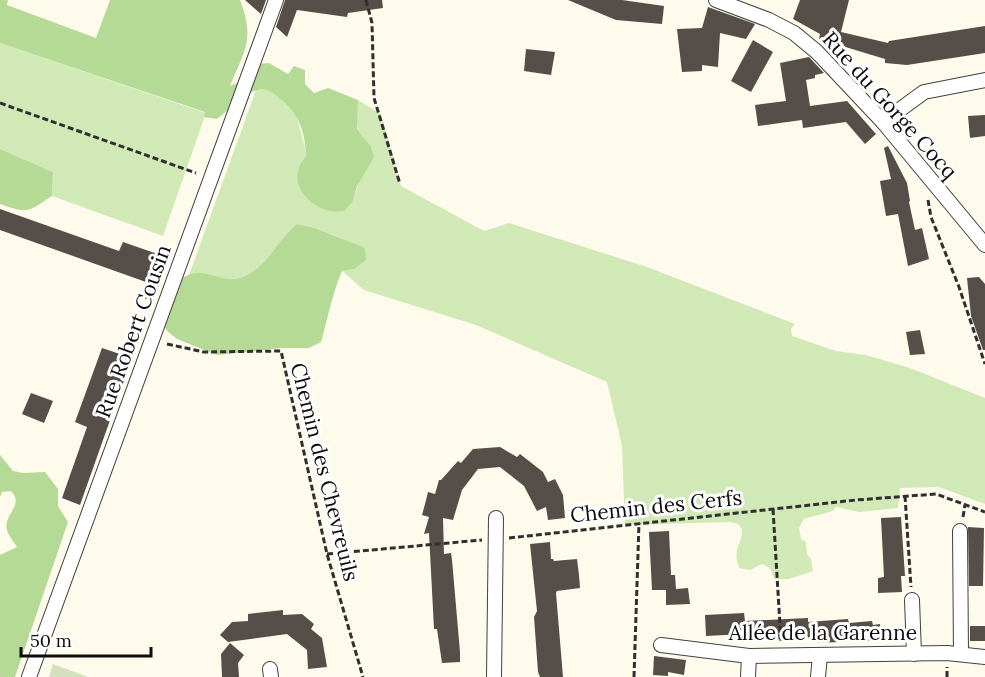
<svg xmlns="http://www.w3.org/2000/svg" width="985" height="677" font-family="Lora,serif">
<rect width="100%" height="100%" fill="#fffbec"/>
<g fill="#d1e9b6">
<polygon points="0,43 206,113 163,236 52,196 53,172 0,149"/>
<path d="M256 90H269L289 105 296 113 306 152 305 159 297 178 303 193 315 204 353 201 370 145C353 129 357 121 358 100L381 114 401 186 484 231 509 223 647 267 795 324 791 329 792 336 836 351 866 355 910 368 985 398V504L939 487 900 488 898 508 859 512 836 507 833 511 804 519 799 528 801 539 806 542 807 554 811 559 813 571 789 579H774L770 568 762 564 750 570 739 568C732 547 742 547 742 529L738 524 730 522 625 525 622 446 607 382 476 325 364 290 342 271 354 269 343 239 315 228 297 224C276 240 265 275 235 279 220 281 205 271 189 275Z"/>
</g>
<g fill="#b5da95">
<path d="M0 0H8L7 5 96 38 110 0H240C255 39 245 50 230 86L248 78 258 64 269 63 288 74 294 66 305 70V84L314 93 328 88 358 100 357 128 362 136 370 145 374 157 357 186 353 201 344 211C340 211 334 212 330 211 312 207 291 188 299 168 301 161 306 160 306 152 304 127 297 111 278 97 272 92 266 88 257 90 245 93 227 112 217 119L204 117 205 112 0 43Z"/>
<path d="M0 149 53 172 52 196C27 212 29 214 0 204Z"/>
<path d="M297 224 315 228 365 248 366 260 354 269 342 271C332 294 328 318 321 342L309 348H281L217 355 177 339 167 331 161 319 179 279C184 277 191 273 197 273 209 272 222 280 234 279 264 276 276 240 297 224Z"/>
<path d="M0 455 13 471 23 473 45 472 58 489V506L68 522 15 677H0V555L17 547C14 542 8 535 7 530 3 514 25 505 11 491L2 492 0 497Z"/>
</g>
<polygon fill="#d5e0be" points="53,664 88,677 49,677"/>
<g fill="#554e49">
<polygon points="245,0 266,0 261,14"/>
<polygon points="285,0 382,0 383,8 348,13 347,17 297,10 287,37 276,27"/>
<polygon points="568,0 622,0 664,6 662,24 616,20"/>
<polygon points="800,0 849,0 841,32 888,43 889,41 985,26 985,53 907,65 885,63 885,59 819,39 820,34 793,19"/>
<polygon points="708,7 755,24 746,39 720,33 718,67 702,65 702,71 682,72 677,29 702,28"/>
<polygon points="753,40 773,52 751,92 731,81"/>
<polygon points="526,49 555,52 551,75 524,71"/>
<polygon points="809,57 824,73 815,75 815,78 806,80 810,106 847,101 876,134 865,144 846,122 803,128 802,120 758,126 755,105 786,101 780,63"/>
<polygon points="985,115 985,136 970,138 968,116"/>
<polygon points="888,146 907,183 910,201 909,202 915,230 922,228 929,259 908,266 898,214 886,216 880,181 891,179 884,148"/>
<polygon points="0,209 119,251 123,242 169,258 153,301 140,297 146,282 0,230"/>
<polygon points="979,277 985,284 985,350 983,350 971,316 967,278"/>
<polygon points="920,330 925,354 910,355 906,332"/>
<polygon points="102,348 132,358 80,505 62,498 87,427 75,422"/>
<polygon points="31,393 53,401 44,423 22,414"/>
<polygon points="500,447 517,457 520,454 543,472 548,482 555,479 563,495 565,518 548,520 546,507 537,511 524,486 500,467 478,469 462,490 453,520 443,518 444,554 451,553 452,560 460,652 460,662 442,663 437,629 434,629 429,533 424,534 429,517 422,515 425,504 428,492 435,494 439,480 441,480 458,461 461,463 473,449"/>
<polygon points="901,517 905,576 901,576 902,592 878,593 878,578 884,577 881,518"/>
<polygon points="968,527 984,528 983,586 969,586"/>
<polygon points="669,531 671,575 675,575 676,589 688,588 690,604 666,605 666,590 652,590 649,532"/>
<polygon points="550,542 551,559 553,559 554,561 577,559 579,575 580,588 557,591 556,593 563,677 540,677 538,672 534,617 537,611 530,544"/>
<polygon points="283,610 283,615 302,614 314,624 311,629 322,638 327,667 308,669 307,650 287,634 228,642 220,635 232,622 248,621 248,614"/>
<polygon points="744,613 745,621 808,618 808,622 848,619 849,623 872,621 873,625 880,624 881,640 818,643 817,637 746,641 745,634 706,636 705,615"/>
<rect x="970" y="626" width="15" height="15"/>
<polygon points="230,643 244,655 238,663 239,677 222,677 221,654"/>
<polygon points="654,656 686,660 684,675 668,672 668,676 653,675"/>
</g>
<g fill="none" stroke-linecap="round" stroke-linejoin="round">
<g stroke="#404040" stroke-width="16">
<g id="street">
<polyline points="716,0 769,20 794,33 817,52 883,122 985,245"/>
<polyline points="883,122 924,92 985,80"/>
<polyline points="960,531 961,654"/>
<polyline points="912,600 914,654"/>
<polyline points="661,645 749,656 947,653 985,657"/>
<polyline points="270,669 271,677"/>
<polyline points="29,677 276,0"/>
<polyline points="494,677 496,518"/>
<polyline points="748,677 749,656"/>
<polyline points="818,677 820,655"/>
</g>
</g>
<g stroke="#2f2f2f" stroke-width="3" stroke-dasharray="6 3" stroke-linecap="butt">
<polyline points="366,0 372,23 374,98 400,184"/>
<polyline points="0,103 196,173"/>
<polyline points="928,200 931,217 959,287 985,364"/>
<polyline points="167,344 204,352 281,351 327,554 363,677"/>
<polyline points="905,496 911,587"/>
<polyline points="773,509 781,642"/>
<polyline points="963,517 965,505"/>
<polyline points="509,538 856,500 936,494 985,512"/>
<polyline points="327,554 482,540"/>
<polyline points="634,677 639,523"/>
<polyline points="947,677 947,667"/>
</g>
<use href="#street" stroke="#fff" stroke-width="14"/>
</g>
<g text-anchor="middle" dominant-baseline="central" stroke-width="6" stroke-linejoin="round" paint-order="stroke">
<g font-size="21" fill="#0d0d0d" stroke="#fff">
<text transform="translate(890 105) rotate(48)">Rue du Gorge Cocq</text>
<text transform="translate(133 331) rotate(-70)">Rue Robert Cousin</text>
<text transform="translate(325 472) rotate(76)">Chemin des Chevreuils</text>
<text transform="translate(656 506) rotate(-6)">Chemin des Cerfs</text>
<text x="823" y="632">Allée de la Garenne</text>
</g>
</g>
<path d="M21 647v9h130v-9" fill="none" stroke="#0d0d0d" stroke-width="3"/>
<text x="30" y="647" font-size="18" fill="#0d0d0d" stroke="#ffffff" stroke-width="4.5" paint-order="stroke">50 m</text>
</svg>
